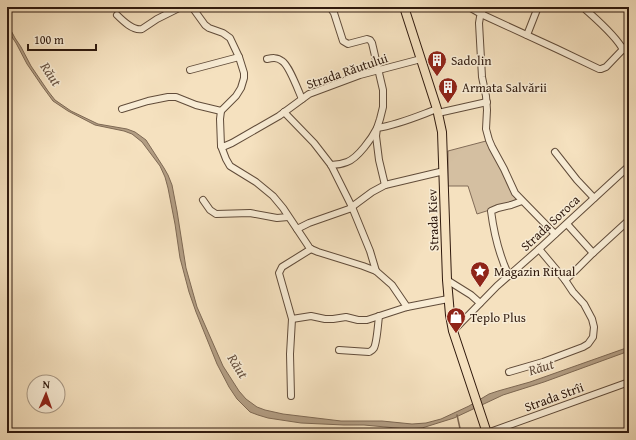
<svg xmlns="http://www.w3.org/2000/svg" width="636" height="440" font-family="'Gentium Book Plus',serif">
<rect width="100%" height="100%" fill="#f5e1bf"/>
<filter id="stains"><feTurbulence type="fractalNoise" baseFrequency=".005" numOctaves="4"/><feColorMatrix values="0 0 0 0 .2 0 0 0 0 .09 0 0 0 0 .02 0 0 0 .5 -.17"/></filter>
<radialGradient id="worn" r=".72"><stop offset=".6" stop-color="#630" stop-opacity="0"/><stop offset="1" stop-color="#630" stop-opacity=".3"/></radialGradient>
<polygon fill="#d4bfa1" stroke="#826c58" points="486,141 518,201 477,214 468,186 448,186 448,151"/>
<polygon fill="#b29d83" stroke="#7e6954" points="7,23 15,38 21,47 31,66 48,91 55,100 71,111 98,124 127,129 135,132 146,140 164,168 168,175 172,185 177,211 186,268 197,307 223,366 239,391 246,399 257,407 265,410 283,414 341,421 382,421 412,424 426,423 441,419 469,406 489,394 498,391 530,382 629,347 629,351 544,382 503,395 454,418 422,428 407,429 364,425 344,425 301,423 268,418 258,415 250,412 237,399 229,387 217,364 196,312 189,292 180,258 175,224 168,188 165,177 160,166 142,142 132,134 124,131 95,125 68,111 53,101 42,86 27,64 16,43 8,31"/>
<g fill="none" stroke-linecap="round" stroke-linejoin="round">
<polyline stroke="#7e6954" stroke-width="1.5" points="457,415 461,433"/>
<g stroke="#614c3a" stroke-width="8">
<g id="minor">
<polyline points="192,7 205,25 209,28 223,33 230,38 239,57 244,73 244,78 241,88 236,96 221,111 220,119 221,146 226,159 230,166 256,182 273,196 283,208 309,247 311,249 318,252 363,266 376,271 392,285 407,307"/>
<polyline points="330,7 334,13 343,41 348,44 367,39 370,40 372,43 383,90 383,107 380,119 377,128 376,136 379,160 385,185"/>
<polyline points="469,7 481,14 557,49 599,69 601,69 606,67 629,43"/>
<polyline points="484,7 480,17 479,23 482,77 486,96 487,110 486,129 489,140 492,147 504,169 515,193 555,234"/>
<path d="M585 7 586 10C596 19 617 37 623 50"/>
<path d="M117 15C123 21 133 31 142 29L157 19 181 7"/>
<polyline points="527,35 538,7"/>
<path d="M267 59C272 58 277 57 282 61 289 65 298 90 302 99"/>
<polyline points="190,70 239,57"/>
<polyline points="122,109 148,101 168,97 176,97 196,105 221,111"/>
<polyline points="284,112 314,143 331,165 352,207 370,251 376,271"/>
<polyline points="438,113 487,102"/>
<polyline points="221,146 225,146 232,143 279,116 309,94 360,75 421,59"/>
<polyline points="555,152 577,180 594,198"/>
<path d="M331 165C337 165 342 164 347 162 358 158 372 138 377 128 398 125 418 116 437 109"/>
<polyline points="203,200 210,210 216,214 250,213 277,218 288,217"/>
<polyline points="567,224 593,253"/>
<polyline points="297,229 309,223 349,209 372,192 385,185 444,171"/>
<path d="M509 276C499 255 494 234 491 211L498 208 511 205 522 201"/>
<polyline points="447,280 471,295 480,303"/>
<polyline points="565,280 574,272 593,253 629,220"/>
<polyline points="292,319 311,316 325,319 333,319 346,317 358,320 367,320 407,307 448,299"/>
<polyline points="453,331 497,286 539,249 629,166"/>
<path d="M339 350 369 352C371 351 372 351 374 348 377 342 378 324 379 316"/>
<polyline points="509,372 543,362 583,347 588,344 593,337 594,327 592,319 584,304 573,292 565,280 539,249"/>
<polyline points="291,396 290,354 292,319 279,273 282,267 311,249"/>
<polyline points="487,433 629,382"/>
</g>
</g>
<g stroke="#301a0e" stroke-width="10">
<polyline id="major" points="404,7 437,109 442,132 447,280 450,315 453,331 487,433"/>
</g>
<use href="#minor" stroke="#f8ecd5" stroke-width="6"/>
<use href="#major" stroke="#f5e1bf" stroke-width="8"/>
</g>
<defs>
<g id="building-pin" transform="scale(1)"><path d="M0 17L-7.5 6A9.5 9.5 0 1 1 7.5 6Z" fill="#8f2418" stroke="#f8ecd5"/><path d="M-4-6H4V6H1V3H-1V6H-4ZM-2.5-4.3h1.7v1.8h-1.7ZM.8-4.3h1.7v1.8H.8ZM-2.5-1h1.7V.8h-1.7ZM.8-1h1.7V.8H.8Z" fill="#fff"/></g>
<g id="sight-pin" transform="scale(1)"><path d="M0 17L-7.5 6A9.5 9.5 0 1 1 7.5 6Z" fill="#8f2418" stroke="#f8ecd5"/><path d="M0-6L1.8-2.2L6-1.7L2.9 1.2L3.7 5.4L0 3.3L-3.7 5.4L-2.9 1.2L-6-1.7L-1.8-2.2Z" fill="#fff"/></g>
<g id="shop-pin" transform="scale(1)"><path d="M0 17L-7.5 6A9.5 9.5 0 1 1 7.5 6Z" fill="#8f2418" stroke="#f8ecd5"/><path d="M-5-2.5h2.3a2.7 3.5 0 0 1 5.4 0H5L5.5 6h-11ZM-1.5-2.5h3a1.5 2.3 0 0 0-3 0Z" fill="#fff"/></g>
</defs>
<g fill-rule="evenodd">
<use href="#building-pin" x="437" y="60"/>
<use href="#building-pin" x="448" y="87"/>
<use href="#sight-pin" x="480" y="271"/>
<use href="#shop-pin" x="456" y="317"/>
</g>
<g text-anchor="middle" dominant-baseline="central" stroke-width="3" stroke-linejoin="round" paint-order="stroke">
<g font-size="13" fill="#301a0e" stroke="#f8ecd5" text-anchor="start">
<text x="451" y="60">Sadolin</text>
<text x="462" y="87">Armata Salvării</text>
<text x="494" y="271">Magazin Ritual</text>
<text x="470" y="317">Teplo Plus</text>
</g>
<g font-size="13" fill="#301a0e" stroke="#f8ecd5">
<text transform="translate(347 71) rotate(-19)">Strada Răutului</text>
<text transform="translate(433 220) rotate(-92)">Strada Kiev</text>
<text transform="translate(550 223) rotate(-43)">Strada Soroca</text>
<text transform="translate(554 397) rotate(-20)">Strada Strîi</text>
</g>
<g font-size="14" font-style="italic" fill="#644e3d" stroke="#f8ecd5">
<text transform="translate(51 74) rotate(56)">Răut</text>
<text transform="translate(238 366) rotate(58)">Răut</text>
<text transform="translate(541 367) rotate(-17)">Răut</text>
</g>
</g>
<rect width="636" height="440" fill="none" stroke="#f5e1bf" stroke-width="24"/>
<rect x="8" y="8" width="620" height="424" fill="none" stroke="#301a0e" stroke-width="2"/>
<rect x="12" y="12" width="612" height="416" fill="none" stroke="#301a0e"/>
<g transform="translate(46 394) rotate(2)"><circle r="19" fill="#f8ecd5" stroke="#a89885"/>
<path d="M0-3L7 15L0 10L-7 15Z" fill="#8f2418"/>
<text y="-6" font-size="11" font-weight="bold" text-anchor="middle" fill="#301a0e">N</text>
</g>
<path d="M28 44v6h68v-6" fill="none" stroke="#301a0e" stroke-width="2"/>
<text x="34" y="44" font-size="12" fill="#301a0e" stroke="#f8ecd5" stroke-width="3" paint-order="stroke">100 m</text>
<rect width="100%" height="100%" filter="url(#stains)"/>
<rect width="100%" height="100%" fill="url(#worn)"/>
</svg>
